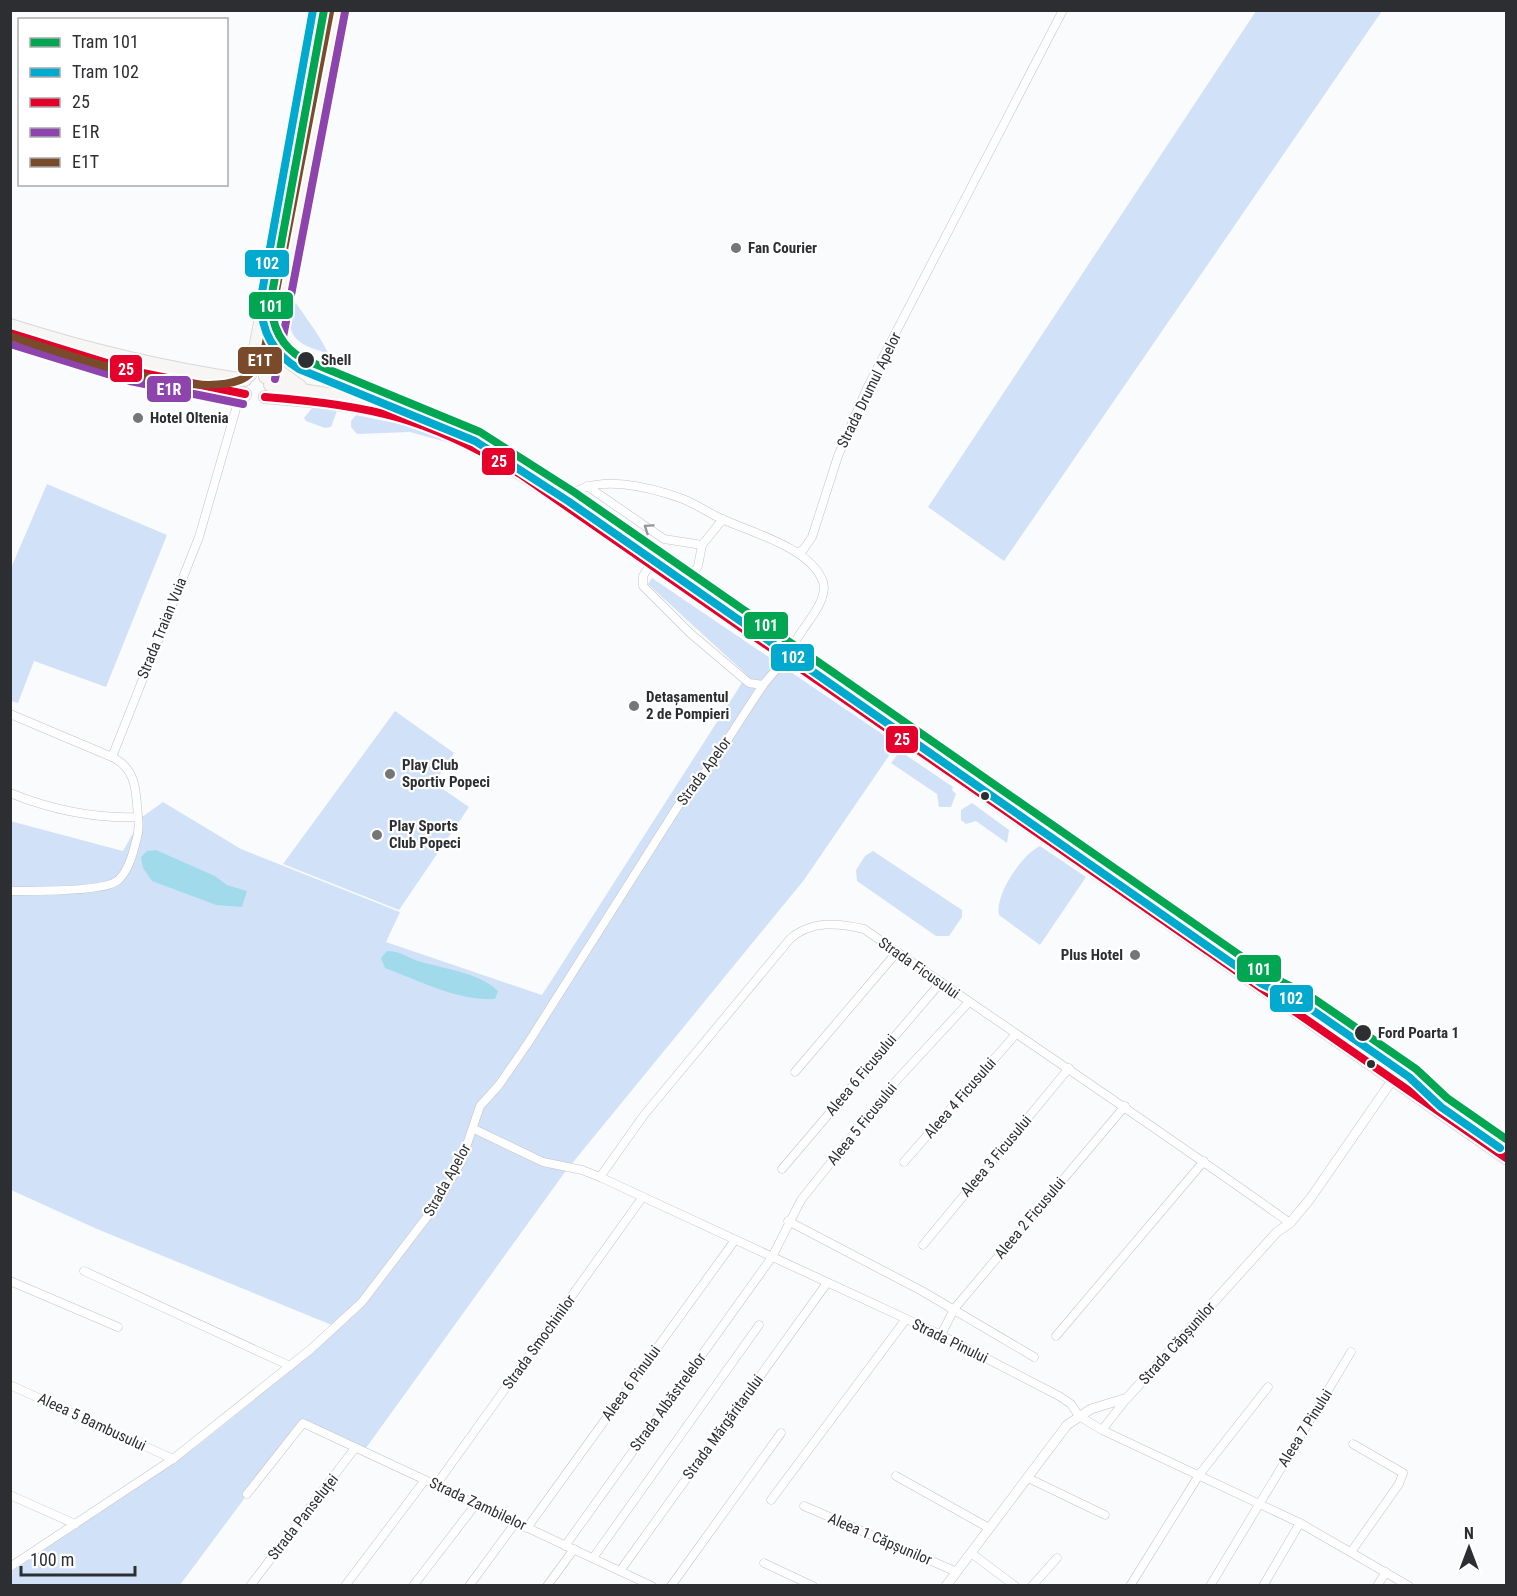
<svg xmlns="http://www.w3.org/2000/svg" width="1517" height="1596" font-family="'Roboto Condensed',sans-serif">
<rect width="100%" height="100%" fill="#fafbfd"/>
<g fill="#d1e2f8">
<polygon points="1256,11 1382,11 1004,561 928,507"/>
<path d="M292 297C304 316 318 332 328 353 291 344 285 333 292 297Z"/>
<polygon points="312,408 337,411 331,427 325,428 306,421 304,418"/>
<polygon points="356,415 414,427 447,440 446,442 410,432 357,434 351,427 351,421"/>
<polygon points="47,484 167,535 106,687 34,661 18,703 11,701 11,568"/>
<polygon points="652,578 897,744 804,880 565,1172 366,1448 299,1425 180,1585 11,1585 11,1572 197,1446 299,1364 339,1328 97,1229 11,1190 10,821 123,851 142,817 163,802 241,849 400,912 386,942 542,995 747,675 648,584"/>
<polygon points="395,711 454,753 434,783 469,807 399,910 283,864"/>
<polygon points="900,751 953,787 952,790 956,794 951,807 939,807 937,794 891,763"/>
<polygon points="972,803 1009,830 1007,843 976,821 966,824 961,820 961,810"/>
<path d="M1040 846 1086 877 1040 945 999 915C994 896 1022 854 1040 846Z"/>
<polygon points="873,851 962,910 962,917 949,936 936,936 857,881 856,870 865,856"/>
</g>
<g fill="#a1dbeb">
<polygon points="156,850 215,876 227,885 247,891 242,907 216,905 152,881 143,868 141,857 147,851"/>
<path d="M387 951C400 951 406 957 418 961 444 969 478 972 498 991L495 999C457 1001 420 981 385 968L381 958Z"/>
</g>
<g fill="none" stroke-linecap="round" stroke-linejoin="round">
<g stroke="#c2c3c5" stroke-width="9">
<g id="minor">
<polyline points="587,486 664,539 702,545"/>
<path d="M569 497C595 472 653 488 683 499 698 505 710 514 724 520 754 533 812 549 823 582 828 598 810 619 802 631"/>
<polyline points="798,552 803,550 812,537 838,456 867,388 1063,10"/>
<polyline points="651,563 643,576 643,586 690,633 749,683 763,685"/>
<polyline points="690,580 698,566 702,545 723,519"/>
<polyline points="10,714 112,757 199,537 238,402 247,396"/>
<path d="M10 793C49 809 95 819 138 817 136 792 137 769 112 757"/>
<path d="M10 891C30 891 103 892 117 881 126 874 131 860 134 849 137 838 140 829 138 817"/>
<polyline points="795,1072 897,952"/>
<polyline points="474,1129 543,1162 582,1170 600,1177 941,1335 1059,1396 1071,1404 1079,1416 1102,1430 1300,1523 1409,1586"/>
<polyline points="904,1162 1016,1034"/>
<polyline points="782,1169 941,982"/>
<path d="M600 1177 644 1115 790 939C811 920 839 923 864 929 1006 1028 1150 1123 1290 1223"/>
<polyline points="788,1221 922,1291 1034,1357"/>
<polyline points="923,1245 1069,1068"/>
<polyline points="84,1271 290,1366"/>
<polyline points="10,1281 118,1327"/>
<polyline points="941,1335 954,1309 1125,1106"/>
<polyline points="1056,1336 1204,1161"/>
<polyline points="10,1385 173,1459"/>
<polyline points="1102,1430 1127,1398"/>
<polyline points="896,1476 989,1528"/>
<polyline points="1028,1478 1105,1515"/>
<polyline points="436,1485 642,1198"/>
<polyline points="247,1494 303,1423 652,1586"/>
<polyline points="10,1495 75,1524"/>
<polyline points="771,1500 906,1319"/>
<polyline points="804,1506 957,1572"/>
<polyline points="527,1528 735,1240"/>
<polyline points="565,1546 772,1257 801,1200 896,1081 969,1002"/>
<polyline points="1351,1552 1399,1484 1403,1473 1353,1444"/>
<polyline points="971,1553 1015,1586"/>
<polyline points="593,1558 759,1325"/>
<polyline points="764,1563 813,1586"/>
<polyline points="10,1567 173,1459 311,1349 362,1302 436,1205 461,1162 480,1106 499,1085 528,1043 678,806 713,762 763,685 779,666"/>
<polyline points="620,1571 827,1283"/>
<polyline points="250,1586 355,1448"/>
<polyline points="345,1586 425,1480"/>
<polyline points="413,1586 476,1504"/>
<polyline points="469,1586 516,1522"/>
<polyline points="547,1586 574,1549"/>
<polyline points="671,1586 781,1433"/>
<polyline points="1032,1586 1057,1558"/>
<polyline points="1130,1586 1199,1475 1268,1387"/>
<polyline points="1210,1586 1351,1352"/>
<polyline points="1263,1586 1300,1523"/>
<polyline points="1377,1586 1386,1572"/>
</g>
</g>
<g stroke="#c2c3c5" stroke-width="10">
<polyline id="tertiary" points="946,1586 1067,1425 1091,1409 1127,1398 1277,1232 1290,1223 1310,1199 1393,1079"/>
</g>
<g stroke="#d7d8d9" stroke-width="14">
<g id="primary">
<path d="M10 325C88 350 164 368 245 380"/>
<polyline points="10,333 133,371 245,394"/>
<polyline points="271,350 280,372 300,386"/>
<polyline points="250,375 320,10"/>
<polyline points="265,377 335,10"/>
<polyline points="270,385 365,400"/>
<path d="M265 397C316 401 366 405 415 421 473 441 528 478 579 513L1506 1158"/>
<polyline points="469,436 554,487"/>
<polyline points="850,692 926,745"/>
<polyline points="953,764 1003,799"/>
<polyline points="1217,947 1420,1087"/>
</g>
</g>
<use href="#minor" stroke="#fefeff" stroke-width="8"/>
<use href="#tertiary" stroke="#fefeff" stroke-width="9"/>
<use href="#primary" stroke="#f8f6f4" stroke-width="12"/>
<g stroke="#c2c3c5" stroke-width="9" stroke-linecap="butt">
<polyline id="minor-bridge" points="779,666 802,631"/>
</g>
<use href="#minor-bridge" stroke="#fefeff" stroke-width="8"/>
<g stroke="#fff" stroke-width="12">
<g id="bus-1">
<polyline points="10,333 133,371 245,394"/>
<path d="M265 397C370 405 429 418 520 474L1506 1158"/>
</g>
</g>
<g stroke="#fff" stroke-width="12">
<g id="bus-2">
<polyline points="10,344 130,381 243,404"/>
<polyline points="275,379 345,12"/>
</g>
</g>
<g stroke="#fff" stroke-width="12">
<path id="bus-3" d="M10 336C62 353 190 400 240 380 251 376 260 363 264 353L330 12"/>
</g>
<use href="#bus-1" stroke="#e4002b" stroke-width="8"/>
<use href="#bus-2" stroke="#8e44ad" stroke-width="8"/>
<use href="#bus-3" stroke="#7a4b2a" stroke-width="8"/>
<g stroke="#fff" stroke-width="12">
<path id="tram-1" d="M324 10 271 299C271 325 280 346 303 359L480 432 574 492 1268 975 1310 996 1416 1069 1447 1098 1506 1139"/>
</g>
<g stroke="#fff" stroke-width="12">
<path id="tram-2" d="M313 10 261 298C260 329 272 353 299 369L475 441 568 501 1262 984 1305 1005 1409 1077 1441 1107 1500 1148"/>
</g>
<use href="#tram-1" stroke="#00a651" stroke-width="8"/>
<use href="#tram-2" stroke="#00a9ce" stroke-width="8"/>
</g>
<defs><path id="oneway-chevron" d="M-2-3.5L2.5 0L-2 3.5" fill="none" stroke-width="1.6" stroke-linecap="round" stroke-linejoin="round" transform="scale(1.5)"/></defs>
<use stroke="#959698" href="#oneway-chevron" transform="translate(648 528) rotate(-146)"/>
<g fill="#747678" stroke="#fff" stroke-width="2">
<circle cx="736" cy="248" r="6"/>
<circle cx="138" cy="418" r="6"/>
<circle cx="634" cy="706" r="6"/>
<circle cx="390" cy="774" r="6"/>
<circle cx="377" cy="835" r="6"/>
<circle cx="1135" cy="955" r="6"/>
</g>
<g fill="#2c2e31" stroke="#fff" stroke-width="2">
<circle cx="306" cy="360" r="9"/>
<circle cx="985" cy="796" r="5"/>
<circle cx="1363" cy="1033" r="9"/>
<circle cx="1371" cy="1064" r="5"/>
</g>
<g text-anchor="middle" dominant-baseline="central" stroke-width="4.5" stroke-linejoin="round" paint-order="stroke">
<g font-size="15" font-weight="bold" fill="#2c2e31" stroke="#fff" text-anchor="start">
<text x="748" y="248">Fan Courier</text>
<text x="150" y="418">Hotel Oltenia</text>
<text x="646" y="697">Detașamentul<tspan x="646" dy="17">2 de Pompieri</tspan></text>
<text x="402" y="765">Play Club<tspan x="402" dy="17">Sportiv Popeci</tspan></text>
<text x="389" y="826">Play Sports<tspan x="389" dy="17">Club Popeci</tspan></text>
<text x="1123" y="955" text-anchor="end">Plus Hotel</text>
</g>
<g font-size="15" font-weight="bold" fill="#2c2e31" stroke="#fff" text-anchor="start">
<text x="321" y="360">Shell</text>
<text x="1378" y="1033">Ford Poarta 1</text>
</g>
<g font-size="15" fill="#2c2e31" stroke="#fff">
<text transform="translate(869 390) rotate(-64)">Strada Drumul Apelor</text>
<text transform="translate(162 628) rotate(-68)">Strada Traian Vuia</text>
<text transform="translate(704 771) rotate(-54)">Strada Apelor</text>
<text transform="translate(919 968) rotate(35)">Strada Ficusului</text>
<text transform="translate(861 1075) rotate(-50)">Aleea 6 Ficusului</text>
<text transform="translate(960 1098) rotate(-49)">Aleea 4 Ficusului</text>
<text transform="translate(862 1124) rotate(-51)">Aleea 5 Ficusului</text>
<text transform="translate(996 1156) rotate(-50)">Aleea 3 Ficusului</text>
<text transform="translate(447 1180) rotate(-61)">Strada Apelor</text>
<text transform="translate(1030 1218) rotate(-50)">Aleea 2 Ficusului</text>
<text transform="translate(950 1341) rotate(26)">Strada Pinului</text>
<text transform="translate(539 1342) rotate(-54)">Strada Smochinilor</text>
<text transform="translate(1177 1343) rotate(-48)">Strada Căpșunilor</text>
<text transform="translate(631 1383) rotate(-54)">Aleea 6 Pinului</text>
<text transform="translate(668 1402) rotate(-54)">Strada Albăstrelelor</text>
<text transform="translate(92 1422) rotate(25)">Aleea 5 Bambusului</text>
<text transform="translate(723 1427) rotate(-54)">Strada Mărgăritarului</text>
<text transform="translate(1305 1428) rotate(-58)">Aleea 7 Pinului</text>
<text transform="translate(478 1504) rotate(25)">Strada Zambilelor</text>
<text transform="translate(303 1517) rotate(-52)">Strada Panseluței</text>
<text transform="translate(880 1539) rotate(23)">Aleea 1 Căpșunilor</text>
</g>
</g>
<g stroke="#fff" stroke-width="2">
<rect x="244" y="249" width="46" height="29" rx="6" fill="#00a9ce"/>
<rect x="248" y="291" width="46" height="29" rx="6" fill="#00a651"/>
<rect x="237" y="346" width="46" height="29" rx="6" fill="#7a4b2a"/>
<rect x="109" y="354" width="34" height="29" rx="6" fill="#e4002b"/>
<rect x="146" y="375" width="46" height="28" rx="6" fill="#8e44ad"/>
<rect x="481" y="447" width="35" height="29" rx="6" fill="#e4002b"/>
<rect x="743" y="611" width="46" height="29" rx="6" fill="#00a651"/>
<rect x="770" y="643" width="45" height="29" rx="6" fill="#00a9ce"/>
<rect x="885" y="725" width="34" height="29" rx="6" fill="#e4002b"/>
<rect x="1236" y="954" width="46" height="29" rx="6" fill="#00a651"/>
<rect x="1269" y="984" width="45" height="29" rx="6" fill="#00a9ce"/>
</g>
<g font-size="16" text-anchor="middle" font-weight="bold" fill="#fff">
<text x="267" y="269">102</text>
<text x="271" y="312">101</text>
<text x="260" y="366">E1T</text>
<text x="126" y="375">25</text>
<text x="169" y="395">E1R</text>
<text x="499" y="467">25</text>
<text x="766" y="631">101</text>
<text x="793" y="663">102</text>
<text x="902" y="745">25</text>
<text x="1259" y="975">101</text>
<text x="1291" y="1004">102</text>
</g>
<rect width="1517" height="1596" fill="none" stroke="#2c2e31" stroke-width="24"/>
<rect x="18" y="18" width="210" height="168" fill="#ffffff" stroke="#ababad" stroke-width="1.5"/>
<rect x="30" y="38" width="30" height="9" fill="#00a651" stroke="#ababad" stroke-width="1.5"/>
<text x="72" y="48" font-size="18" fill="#2c2e31">Tram 101</text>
<rect x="30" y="68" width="30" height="9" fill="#00a9ce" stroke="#ababad" stroke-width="1.5"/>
<text x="72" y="78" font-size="18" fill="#2c2e31">Tram 102</text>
<rect x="30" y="98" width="30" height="9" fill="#e4002b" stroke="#ababad" stroke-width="1.5"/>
<text x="72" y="108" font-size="18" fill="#2c2e31">25</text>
<rect x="30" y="128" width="30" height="9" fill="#8e44ad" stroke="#ababad" stroke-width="1.5"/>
<text x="72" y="138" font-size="18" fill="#2c2e31">E1R</text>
<rect x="30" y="158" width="30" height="9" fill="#7a4b2a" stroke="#ababad" stroke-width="1.5"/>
<text x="72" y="168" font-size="18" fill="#2c2e31">E1T</text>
<g transform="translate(1469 1548)" stroke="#ffffff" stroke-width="4.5" paint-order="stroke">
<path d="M0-4.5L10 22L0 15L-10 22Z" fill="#2c2e31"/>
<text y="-9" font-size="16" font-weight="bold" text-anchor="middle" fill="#2c2e31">N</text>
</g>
<path d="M21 1566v9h114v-9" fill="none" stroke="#2c2e31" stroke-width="3"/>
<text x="30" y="1566" font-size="18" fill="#2c2e31" stroke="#ffffff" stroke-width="4.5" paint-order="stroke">100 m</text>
</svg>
